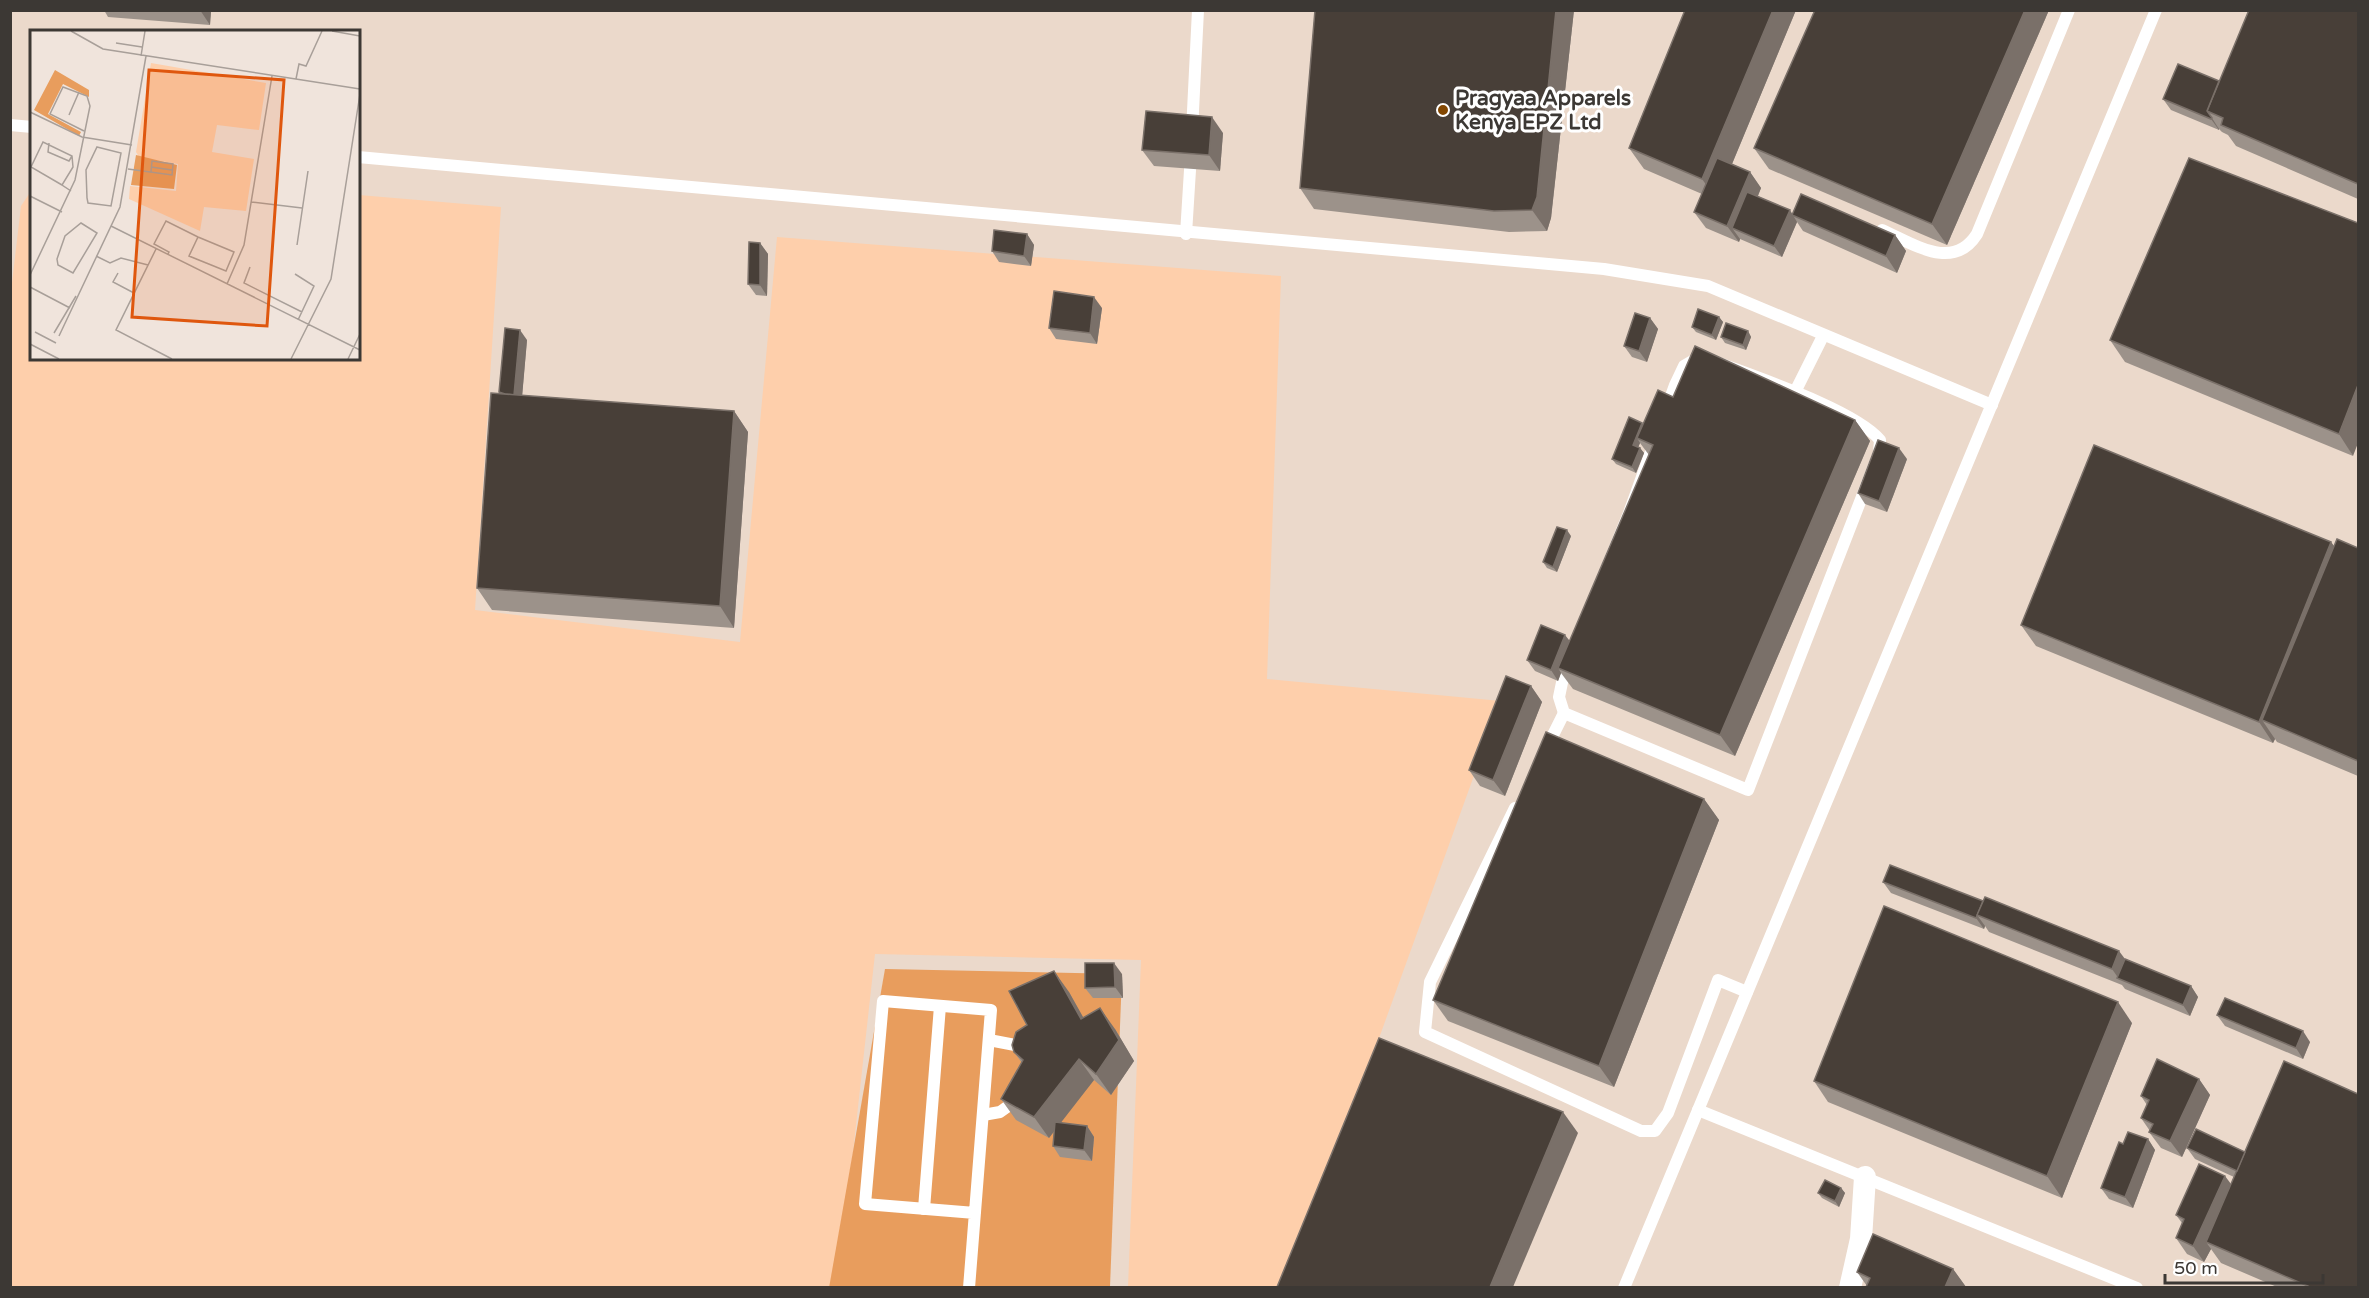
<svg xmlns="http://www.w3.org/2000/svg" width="2369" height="1298" font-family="'Varela Round',sans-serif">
<rect width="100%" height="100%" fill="#f0e4dc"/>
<path fill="#ebd9cb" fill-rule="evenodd" d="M11 11H2358V1287H11ZM32 32H358V358H32Z"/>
<polygon fill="#fecfab" points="31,191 32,358 358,358 359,195 501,207 475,610 740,642 777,237 1281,276 1267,679 1501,701 1289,1287 1128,1287 1141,960 875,954 838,1287 11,1287 10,300 21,206"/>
<polygon fill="#e89d5d" points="885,969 1122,974 1110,1287 829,1288"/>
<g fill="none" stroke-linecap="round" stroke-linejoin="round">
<g stroke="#fff" stroke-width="12">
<polyline points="10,125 32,127"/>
<polyline points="1192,131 1198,10"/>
<polyline points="358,157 1604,269 1708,286 1992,405"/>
<path d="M1882 230C1914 244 1953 272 1977 234L2069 10"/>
<polyline points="1186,234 1191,154"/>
<path d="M1696 359 1711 360C1752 376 1854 409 1880 440L1879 453 1748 790 1564 713 1559 697 1564 673 1629 513 1675 385 1684 366Z"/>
<polyline points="1795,392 1823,336"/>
<polyline points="1546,749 1564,713"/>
<polyline points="1515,808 1430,982 1425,1032 1641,1131 1655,1131 1668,1113 1718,980 1747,992"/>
<polyline points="989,1040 1015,1045 1024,1053"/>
<polyline points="1698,1110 2137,1288"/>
<polyline points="983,1115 1000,1112 1018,1099"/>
<polyline points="924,1209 940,1006"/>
<polyline points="969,1288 991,1010 883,1001 865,1204 975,1213"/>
<polyline points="1624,1288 2156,10"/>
</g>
<polyline stroke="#fff" stroke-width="22" points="1850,1288 1861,1239 1865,1177"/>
</g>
<g fill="#9c928a">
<polygon points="104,10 211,10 210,25 108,17"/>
<polygon points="1315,10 1574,10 1551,218 1547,231 1509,232 1314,209 1300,188"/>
<polygon points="1685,10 1796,10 1732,164 1750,172 1761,188 1758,196 1792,214 1895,235 1906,251 1897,273 1803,231 1797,222 1782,257 1740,239 1739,242 1706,228 1694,212 1702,194 1644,169 1629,148"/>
<polygon points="1815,10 2049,10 1947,245 1769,169 1754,148"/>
<polygon points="2358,10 2358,199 2236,146 2228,135 2222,132 2219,129 2219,130 2171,110 2163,99 2219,81"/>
<polygon points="1223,133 1220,171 1154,166 1142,150"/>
<polygon points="2189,158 2353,456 2125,362 2110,340"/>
<polygon points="1027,234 1034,245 1031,266 999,262 992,251"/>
<polygon points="760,243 768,254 767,296 756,295 748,284"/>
<polygon points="1102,308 1097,344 1056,339 1049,328"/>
<polygon points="1719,317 1723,322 1716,340 1696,332 1692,327"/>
<polygon points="1650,318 1658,329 1647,362 1632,357 1624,346"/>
<polygon points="1748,331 1751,337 1746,350 1725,343 1721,337"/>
<polygon points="527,340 522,396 734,411 748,432 734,628 492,610 477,588 501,394 499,392"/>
<polygon points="1673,397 1855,420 1870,441 1735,756 1573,689 1561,673 1558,681 1535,671 1527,660 1570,641 1649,455 1640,443 1638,447 1640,448 1644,453 1636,473 1616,464 1612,459 1643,424"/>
<polygon points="1907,459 1887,512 1865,504 1858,493"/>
<polygon points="1571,536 1557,572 1547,568 1543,562"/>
<polygon points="2331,542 2334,546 2358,548 2358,776 2277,742 2275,739 2273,743 2036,646 2021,625"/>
<polygon points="1531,686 1542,702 1505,796 1480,786 1469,770"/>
<polygon points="1704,799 1719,820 1614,1087 1448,1021 1433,1000"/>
<polygon points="1883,882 2125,960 2191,986 2198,997 2190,1016 2125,989 2122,985 1989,932 1985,926 1984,929 1891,893"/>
<polygon points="1122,974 1123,998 1093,998 1085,988"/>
<polygon points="1069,992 1083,1018 1115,1029 1134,1061 1111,1095 1094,1080 1060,1123 1087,1126 1094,1137 1092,1161 1060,1157 1053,1146 1054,1131 1049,1138 1016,1120 1001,1099 1022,1063 1014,1052 1027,1025"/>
<polygon points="2217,1015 2310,1042 2303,1059 2225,1026"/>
<polygon points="2132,1023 2062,1198 1828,1102 1814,1081"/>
<polygon points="2199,1079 2210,1095 2182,1157 2161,1148 2149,1132 2150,1131 2141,1118 2147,1105 2141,1096"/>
<polygon points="2196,1129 2358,1287 2277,1287 2221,1263 2211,1249 2204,1262 2187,1254 2176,1238 2182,1223 2176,1215 2231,1184 2234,1177 2195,1159 2187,1148"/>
<polygon points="2148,1139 2155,1150 2133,1208 2109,1199 2101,1188"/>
<polygon points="1841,1188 1845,1193 1839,1207 1822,1198 1818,1193"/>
<polygon points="1953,1269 1966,1287 1866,1287 1867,1286 1857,1272"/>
</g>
<g fill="#7a7069">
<polygon points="200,10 211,10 210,25"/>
<polygon points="1556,10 1574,10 1551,218 1547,231 1532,210"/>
<polygon points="1773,10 1796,10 1717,200 1702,179"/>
<polygon points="2025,10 2049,10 1947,245 1932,224"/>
<polygon points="1212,117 1223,133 1220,171 1209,155"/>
<polygon points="2212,118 2219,129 2219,130 2211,119"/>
<polygon points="1750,172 1761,188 1743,232 1732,228 1740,239 1739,242 1727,226"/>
<polygon points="1790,210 1797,222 1782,257 1774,246"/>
<polygon points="1027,234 1034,245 1031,266 1024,256"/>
<polygon points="1895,235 1906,251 1897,273 1886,256"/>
<polygon points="760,243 768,254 767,296 760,285"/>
<polygon points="1094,297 1102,308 1097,344 1090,333"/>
<polygon points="1719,317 1723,322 1716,340 1712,335"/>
<polygon points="1650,318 1658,329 1647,362 1639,351"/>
<polygon points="520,330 527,340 521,409 513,398"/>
<polygon points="1748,331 1751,337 1746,350 1743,345"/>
<polygon points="2358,385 2358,443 2353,456 2339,434"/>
<polygon points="734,411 748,432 734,628 720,606"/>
<polygon points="1855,420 1870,441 1735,756 1720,735"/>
<polygon points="1642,423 1646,428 1637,438 1640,443 1637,450 1633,445"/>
<polygon points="1640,448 1644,453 1636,473 1632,467"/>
<polygon points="1899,448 1907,459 1887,512 1879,501"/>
<polygon points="1567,530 1571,536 1557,572 1553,567"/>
<polygon points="2331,542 2346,563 2262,720 2275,739 2273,743 2259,722"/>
<polygon points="1565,635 1573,645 1558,668 1561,673 1558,681 1551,670"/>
<polygon points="1531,686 1542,702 1505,796 1493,780"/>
<polygon points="1704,799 1719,820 1614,1087 1599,1066"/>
<polygon points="1983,901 1977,915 1985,926 1984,929 1976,918"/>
<polygon points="2119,951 2131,967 2119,979 2112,969"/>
<polygon points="1114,963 1122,974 1123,998 1115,987"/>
<polygon points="1054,971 1069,992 1096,1040 1081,1019"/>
<polygon points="2191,986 2198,997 2190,1016 2183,1005"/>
<polygon points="2118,1002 2132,1023 2062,1198 2047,1176"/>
<polygon points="1100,1008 1115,1029 1134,1061 1111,1095 1096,1074"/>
<polygon points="2303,1031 2310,1042 2303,1059 2296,1048"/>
<polygon points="1079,1059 1094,1080 1049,1138 1034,1117"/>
<polygon points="2199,1079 2210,1095 2182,1157 2170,1141"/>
<polygon points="1563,1112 1578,1133 1513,1287 1490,1287"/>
<polygon points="1087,1126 1094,1137 1092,1161 1084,1150"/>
<polygon points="2148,1139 2155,1150 2133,1208 2125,1197"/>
<polygon points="2225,1176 2237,1192 2206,1242 2211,1249 2204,1262 2193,1246"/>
<polygon points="1841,1188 1845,1193 1839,1207 1835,1201"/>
<polygon points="1953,1269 1966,1287 1945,1287"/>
</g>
<g fill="#483f38" stroke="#7a7069" stroke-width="1.5">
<polygon points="1315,10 1556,10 1537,197 1532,210 1494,211 1300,188"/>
<polygon points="1685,10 1773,10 1702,179 1629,148"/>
<polygon points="1815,10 2025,10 1932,224 1754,148"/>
<polygon points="2249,10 2358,10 2358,184 2221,125 2223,118 2207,111"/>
<polygon points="2178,64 2219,81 2207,111 2212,118 2211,119 2163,99"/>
<polygon points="1146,111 1212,117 1209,155 1142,150"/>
<polygon points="1717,158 1750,172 1727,226 1694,212"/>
<polygon points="2189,158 2358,223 2358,385 2339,434 2110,340"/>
<polygon points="1747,192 1790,210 1774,246 1732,228"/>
<polygon points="1801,194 1895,235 1886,256 1792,215"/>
<polygon points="994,230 1027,234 1024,256 992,251"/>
<polygon points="749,242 760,243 760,285 748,284"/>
<polygon points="1054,291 1094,297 1090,333 1049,328"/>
<polygon points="1698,309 1719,317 1712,335 1692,327"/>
<polygon points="1635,313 1650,318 1639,351 1624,346"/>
<polygon points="1726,323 1748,331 1743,345 1721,337"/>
<polygon points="505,328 520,330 514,395 505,394 499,392"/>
<polygon points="1695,346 1855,420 1720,735 1558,668 1653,445 1637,438 1658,390 1673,397"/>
<polygon points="491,393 734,411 720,606 477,588"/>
<polygon points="1629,417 1642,423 1633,445 1640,448 1632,467 1612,459"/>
<polygon points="1878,440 1899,448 1879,501 1858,493"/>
<polygon points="2094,445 2331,542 2259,722 2021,625"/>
<polygon points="1557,527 1567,530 1553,567 1543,562"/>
<polygon points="2337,539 2358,548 2358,761 2262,720"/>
<polygon points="1541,625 1565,635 1551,670 1527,660"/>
<polygon points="1506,676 1531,686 1493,780 1469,770"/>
<polygon points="1546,732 1704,799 1599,1066 1433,1000"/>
<polygon points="1890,865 1983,901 1976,918 1883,882"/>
<polygon points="1985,897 2119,951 2112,969 1977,915"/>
<polygon points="1884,906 2118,1002 2047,1176 1814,1081"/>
<polygon points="2125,959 2191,986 2183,1005 2117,978"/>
<polygon points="1085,963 1114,963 1115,987 1085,988"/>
<polygon points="1054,971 1081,1019 1100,1008 1119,1040 1096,1074 1079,1059 1034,1117 1001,1099 1023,1060 1014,1052 1012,1045 1016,1032 1027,1025 1009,991"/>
<polygon points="2225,998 2303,1031 2296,1048 2217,1015"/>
<polygon points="1379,1038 1563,1112 1490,1287 1277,1287"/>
<polygon points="2157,1059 2199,1079 2170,1141 2149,1132 2153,1124 2141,1118 2149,1100 2141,1096"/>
<polygon points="2284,1061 2358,1094 2358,1287 2310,1287 2206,1242"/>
<polygon points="1055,1122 1087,1126 1084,1150 1053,1146"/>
<polygon points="2196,1129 2245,1152 2237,1171 2187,1148"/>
<polygon points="2128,1132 2148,1139 2125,1197 2101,1188 2119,1142 2123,1144"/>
<polygon points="2199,1164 2225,1176 2193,1246 2176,1238 2184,1219 2176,1215"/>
<polygon points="1825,1180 1841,1188 1835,1201 1818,1193"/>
<polygon points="1873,1234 1953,1269 1945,1287 1866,1287 1870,1278 1857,1272"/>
</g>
<circle fill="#834701" stroke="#fff" stroke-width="2" cx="1443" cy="110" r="6"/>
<g text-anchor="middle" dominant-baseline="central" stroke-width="6" stroke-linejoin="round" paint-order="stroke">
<g font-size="21" font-weight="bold" fill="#3c3834" stroke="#fff" text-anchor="start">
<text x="1455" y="98">Pragyaa Apparels<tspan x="1455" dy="24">Kenya EPZ Ltd</tspan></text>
</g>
</g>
<g transform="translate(30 30)">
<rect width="330" height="330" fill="#f0e4dc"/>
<path d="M121 33 236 53 229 100 187 95 182 122 224 129 216 181 174 177 170 201 99 169 100 156 146 161 148 134 109 127 106 122Z" fill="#fecfab"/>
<path d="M25 40 59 60V67L33 54 18 84 51 102 49 106 4 80ZM106 125 147 135 144 159 101 155Z" fill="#e89d5d"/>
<path fill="none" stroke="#a89f99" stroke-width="1.5" d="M41 1 73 19 330 59M302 1 330 6M86 13 112 17M111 26 115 1M266 49 269 34 276 36 292 1M0 82 52 107 102 115M39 85 49 62M19 113 18 122 39 131 42 126M67 117 91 123 81 176 58 173 57 168 56 140ZM121 137 142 140M98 139 142 145 143 134 122 131 121 142M32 155 1 137 13 112 42 126 43 137 32 155 41 161M0 166 32 182M221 172 272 178M51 193 67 203 43 243 28 235 27 229 35 206ZM81 196 330 320M168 207 204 222 196 241 159 226ZM267 215 278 141M126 219 86 300 142 329M138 224 139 222 124 214 136 191 168 207M66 226 80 233 91 228 118 235M220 237 214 253 272 282M88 243 83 252 104 263M265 244 284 256 268 290M0 245 45 150 60 76 57 66 33 57 20 84 54 101M197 254 214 215 242 46M0 257 40 278M5 302 26 313M24 303 46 266M29 306 90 177 116 26M0 314 29 329M261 329 301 249 330 64M318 329 330 304"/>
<path fill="#df570e" fill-opacity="0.15" stroke="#df570e" stroke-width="3" d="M119 40 254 50 237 296 102 287Z"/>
<rect width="330" height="330" fill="none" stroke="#3c3834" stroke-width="3"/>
</g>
<rect width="2369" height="1298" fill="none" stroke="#3c3834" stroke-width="24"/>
<path d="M2165 1274v9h158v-9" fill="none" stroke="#3c3834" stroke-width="3"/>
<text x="2174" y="1274" font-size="18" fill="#3c3834" stroke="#ffffff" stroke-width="4.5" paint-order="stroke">50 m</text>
</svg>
